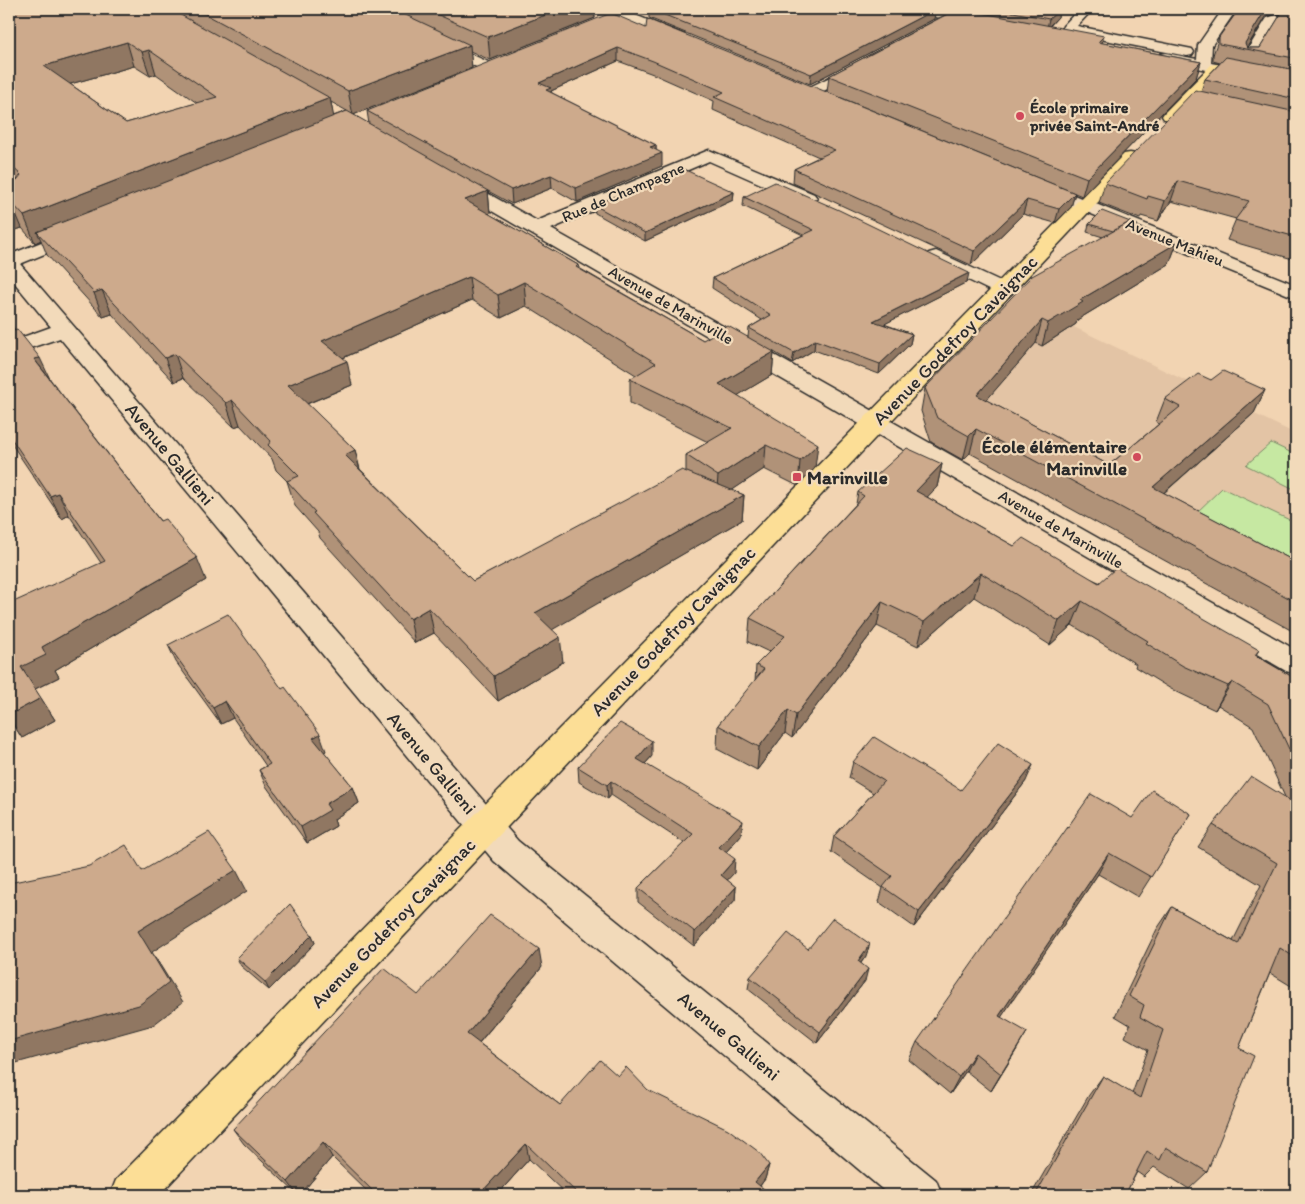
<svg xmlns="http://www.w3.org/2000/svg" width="1305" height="1204" font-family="Itim,sans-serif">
<rect width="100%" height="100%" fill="#f2d4b2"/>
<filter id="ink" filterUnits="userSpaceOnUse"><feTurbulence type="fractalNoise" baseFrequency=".02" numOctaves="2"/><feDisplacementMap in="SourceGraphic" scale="10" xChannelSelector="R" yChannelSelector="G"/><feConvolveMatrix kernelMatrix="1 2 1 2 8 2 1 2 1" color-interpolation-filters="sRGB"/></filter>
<g filter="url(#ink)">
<polygon fill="#e3c4a5" points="1022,302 1296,434 1296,633 927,428"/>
<g fill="#c6e8a2" stroke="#788a66">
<polygon points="1271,443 1296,455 1296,490 1246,465"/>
<polygon points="1222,488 1296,523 1296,565 1195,514"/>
</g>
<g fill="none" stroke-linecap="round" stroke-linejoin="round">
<g stroke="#2b2b2b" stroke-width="3">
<g id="minor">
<polygon points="602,9 620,9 685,35 687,38 680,42 675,41 604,12"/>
<polygon points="908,9 935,9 983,18 990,22 983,26 915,13"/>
<polygon points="1079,9 1093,9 1077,26 1192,49 1194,52 1192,55 1187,56 1064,32 1062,29 1063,26"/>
<polygon points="1223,9 1237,9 1212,45 1211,63 1221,65 1223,68 1221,71 1216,72 1160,60 1158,57 1160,54 1165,53 1197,59 1198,45"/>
<polygon points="1276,15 1296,17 1296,25 1277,24 1252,65 1242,65 1240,62 1265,21 1267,18"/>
<polygon points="437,39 495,65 497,68 495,71 485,71 432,46 430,43 432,40"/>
<polygon points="860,62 865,63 867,66 865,69 816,95 806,95 803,92 806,89"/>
<polygon points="709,150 814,194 817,198 814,202 808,203 802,202 709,161 551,229 1296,650 1296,674 1286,671 452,188 449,184 452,180 458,179 464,180 537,221"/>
<polygon points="1039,181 1296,285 1296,298 1033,190 1030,186 1033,182"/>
<polygon points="79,227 86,229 88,233 86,237 20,264 518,841 936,1180 942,1195 889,1195 494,861 60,338 9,355 9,342 51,327 9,276 9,255"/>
<polygon points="936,251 1011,286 1014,290 1011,294 1004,296 997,294 929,261 926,257 929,253"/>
</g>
</g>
<g stroke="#2b2b2b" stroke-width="3">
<g id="major">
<polygon points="1216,64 1296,79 1296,87 1219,73 1176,119 1164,119 1162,116 1164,113 1211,65"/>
<polygon points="1130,153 1136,154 1138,158 1136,162 159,1195 110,1195 116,1180 1124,154"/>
</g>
</g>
<use href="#minor" fill="#f2daba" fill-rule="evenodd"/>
<use href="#major" fill="#fcde96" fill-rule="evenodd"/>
</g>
<g fill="#b09278" stroke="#2b2b2b" fill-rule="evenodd">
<path d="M9 9H594L595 18 490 60 470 51 472 68 353 115 369 124 367 111 646 28 1075 193 1071 207 1055 223 1023 214 971 265 793 183 794 169 819 157 713 110 714 101 653 74 618 61 551 91 552 93 656 145V150L662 166 577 202 552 188 512 204 488 191 490 213 489 214 578 265 579 268 703 340 748 337 749 328 762 320 712 288 713 278 803 235 743 206 744 197 967 282 884 324 912 334 910 344 879 374 814 350 792 363 774 352 772 375 738 395 815 468 798 486 764 469 732 490 744 495 742 520 552 629 563 662 498 701 434 633 415 643 320 538 318 532 295 506 287 481 276 470 272 459 240 425 234 427 183 378 174 382 112 314 103 317 47 255 41 240 35 243 22 228 10 232H9ZM134 66 150 76 156 74 197 103 126 123 70 84ZM331 102 347 111 333 116ZM472 300 501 318 526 306 636 375 630 379V403L708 442 686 455V471L473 581 360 469 355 450 307 404 352 385 343 358Z"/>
<polygon points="649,9 934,19 810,84 649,18"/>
<polygon points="945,9 1060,9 1058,17 1050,26 1102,43 1201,62 1196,78 1082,196 827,92 829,76 954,10"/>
<path d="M1239 9H1296V61H1293L1290 68 1296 70V68V260L1227 240 1236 219 1171 201 1158 221 1141 216 1140 219 1099 203 1105 183 1201 91 1205 79 1220 63 1213 61V55L1219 37ZM1276 13 1281 14 1260 48H1247L1265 17Z"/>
<polygon points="734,192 733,200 645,241 595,213 594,205"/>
<polygon points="1089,224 1137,226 1177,243 1169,264 1077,320 1076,324 1042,346 1036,343 986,400 1109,465 1159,424 1156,422 1165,399 1211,380 1265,390 1254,413 1164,493 1296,562 1296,633 970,453 963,460 931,442 921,411 925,388 1103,237 1087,232"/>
<polygon points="9,318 14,330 50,379 206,580 55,670 59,677 35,689 55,720 22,738 9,718 101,563 69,515 62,519 9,440"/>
<polygon points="942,464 937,487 927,497 1014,546 1259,650 1256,655 1296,679 1296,989 1270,973 1239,1048 1207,1172 1189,1189 1154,1167 1144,1177 1137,1172 1125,1195 1031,1195 1089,1095 1103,1076 1132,1094 1148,1050 1125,1037 1130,1025 1115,1016 1157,929 1172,907 1233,941 1261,885 1198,847 1213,825 1285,797 1253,727 1218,705 1215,710 1171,689 1135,667 1136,664 1072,625 1050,645 974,597 918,646 877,626 792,738 785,733 757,770 717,749 718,725 755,682 756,665 769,652 748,642 750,618 856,504 858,492"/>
<polygon points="168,645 326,751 324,752 353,787 359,803 334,819 336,826 307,843 266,786 259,770 266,766 233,718 221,724 176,662"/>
<polygon points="652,756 645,764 741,835 726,852 734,873 727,880 736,887 735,900 694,946 638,902 638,888 684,843 611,795 608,799 579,782 578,767"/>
<polygon points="853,762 961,790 1026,781 914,927 879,902 883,888 831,852 834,836 873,793 849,778"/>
<polygon points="1191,814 1138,897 1098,874 1001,1017 1017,1049 991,1091 966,1071 950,1094 909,1060 917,1042 1132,818"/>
<polygon points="312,935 315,943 269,990 241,966 237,958"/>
<polygon points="808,949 866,956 861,963 865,981 817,1043 748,989 750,977"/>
<polygon points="542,967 479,1043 560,1105 618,1076 648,1090 769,1165 765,1179 760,1186 771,1195 567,1195 529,1159 497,1195 371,1195 332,1157 300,1195 298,1195 244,1144 233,1129 418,995"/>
</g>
<g fill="#907762" stroke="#2b2b2b">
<polygon points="561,9 594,9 595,18 490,60 488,37"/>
<polygon points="936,9 934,19 810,84 811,74"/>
<polygon points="1060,9 1058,17 1047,28 1049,19"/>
<polygon points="1266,9 1278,9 1276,13 1265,17 1246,49 1245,43"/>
<polygon points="1104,36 1100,51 1098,42"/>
<polygon points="127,42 134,66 53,89 44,66"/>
<polygon points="470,45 472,68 353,115 348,91"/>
<polygon points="1296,45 1296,61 1293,61 1294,58 1291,52"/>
<polygon points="618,48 618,61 551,91 552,101 539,83"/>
<polygon points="149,50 156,74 150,76 142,52"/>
<polygon points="1201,62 1196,78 1082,196 1087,178"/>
<polygon points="330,98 335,123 37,232 41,240 35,243 24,216"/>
<polygon points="656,145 656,155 662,153 662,166 577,202 576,188 650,147"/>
<polygon points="551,175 552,188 512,204 511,190"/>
<polygon points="1178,181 1171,201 1158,221 1165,201"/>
<polygon points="488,191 490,213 468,222 465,200"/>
<polygon points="734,192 733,200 645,241 645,233"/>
<polygon points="1075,193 1071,207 1055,223 1059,209"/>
<polygon points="1027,200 1023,214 971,265 974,251"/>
<polygon points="11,202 22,228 10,232 9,230 9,203"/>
<polygon points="1177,243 1169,264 1077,320 1076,324 1042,346 1048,323 1080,300"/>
<polygon points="969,273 967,282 871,331 873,321"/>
<polygon points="469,277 472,300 327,365 322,341"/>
<polygon points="524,282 526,306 501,318 498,295"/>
<polygon points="102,290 112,314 103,317 94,293"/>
<polygon points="9,318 18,337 9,340"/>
<polygon points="1042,320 1036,343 971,418 977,395"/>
<polygon points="912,334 910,344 879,374 880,364"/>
<polygon points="815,340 814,350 792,363 794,353"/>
<polygon points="774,352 772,375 717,408 719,384"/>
<polygon points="175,354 183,378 174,382 165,358"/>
<polygon points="40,358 50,379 34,359"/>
<polygon points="347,361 352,385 294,409 288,385"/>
<polygon points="1265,390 1254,413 1143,511 1153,487"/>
<polygon points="232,400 240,425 234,427 226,403"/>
<polygon points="976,429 970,453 963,460 969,436"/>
<polygon points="818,444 815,468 798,486 800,461"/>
<polygon points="766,445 764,469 716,501 718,476"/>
<polygon points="355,450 361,475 345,455"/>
<polygon points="942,464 937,487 910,515 916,491"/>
<polygon points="58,493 69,515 62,519 50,496"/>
<polygon points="744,495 742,520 538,638 535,613"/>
<polygon points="197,558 206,580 55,670 59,677 35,689 21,667 42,647"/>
<polygon points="981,573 974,597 918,646 924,622"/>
<polygon points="1082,601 1072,625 1050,645 1059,621"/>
<polygon points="882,602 877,626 792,738 796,715"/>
<polygon points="429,608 434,633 415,643 410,619"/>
<polygon points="560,637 563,662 498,701 494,676"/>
<polygon points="1232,682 1218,705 1215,710 1228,686"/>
<polygon points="41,698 55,720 22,738 9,718 9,715"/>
<polygon points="225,701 233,718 221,724 213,708"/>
<polygon points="788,710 785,733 757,770 759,747"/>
<polygon points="320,734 326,751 319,755 313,738"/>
<polygon points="652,741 652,756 637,773 637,759"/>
<polygon points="1033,765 1026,781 914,927 919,912"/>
<polygon points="611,781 611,795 608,799 607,785"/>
<polygon points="353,787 359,803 334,819 336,826 307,843 301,827 326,804"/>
<polygon points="743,821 741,835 718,861 719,847"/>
<polygon points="1109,853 1098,874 990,1034 999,1016"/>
<polygon points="735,859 734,873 720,888 721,875"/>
<polygon points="236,870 247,891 152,952 183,1002 153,1025 9,1065 9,1041 138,931"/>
<polygon points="736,887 735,900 694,946 695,932"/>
<polygon points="312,935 315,943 269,990 265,982"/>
<polygon points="870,944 866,956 854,972 858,961"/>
<polygon points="539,949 542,967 472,1051 467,1034"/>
<polygon points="868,969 865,981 817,1043 820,1032"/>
<polygon points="1027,1032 1017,1049 991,1091 1001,1074"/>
<polygon points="975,1053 966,1071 950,1094 959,1077"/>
<polygon points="323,1142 332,1157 300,1195 298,1195 288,1182"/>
<polygon points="526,1144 529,1159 497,1195 479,1195"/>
<polygon points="769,1165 765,1179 753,1195 755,1182"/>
</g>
<g fill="#cdaa8c" stroke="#2b2b2b" fill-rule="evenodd">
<path d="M9 9H170L330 98 24 216 11 202 9 203V182L17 180 21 175 9 164ZM127 42 142 52 149 50 217 97 126 123 44 66Z"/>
<polygon points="196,9 393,9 470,45 348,91"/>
<polygon points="425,9 561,9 488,37"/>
<polygon points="650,9 936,9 811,74"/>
<polygon points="957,9 961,9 1104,36 1098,42 1201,62 1087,178 829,76"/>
<polygon points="998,9 1060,9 1049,19"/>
<polygon points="1239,9 1266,9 1245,43 1247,48 1260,48 1284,9 1296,9 1296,45 1291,52 1294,58 1219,44 1219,37"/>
<polygon points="611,13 646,28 647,19 1075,193 1059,209 1027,200 974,251 794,169 835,150 714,97 724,92 653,61 618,48 539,83 551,88 546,90 656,145 650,147 662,153 576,188 551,175 511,190 367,111"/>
<polygon points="1226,57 1296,70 1296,99 1205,79"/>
<polygon points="1195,90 1296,112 1296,237 1235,220 1249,201 1178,181 1165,201 1148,196 1147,199 1105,183"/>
<polygon points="347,111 488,191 465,200 578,265 576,267 703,340 728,326 774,352 719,384 818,444 800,461 766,445 718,476 686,455 732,428 630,379 656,363 524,282 498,295 469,277 322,341 347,361 288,385 355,450 345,455 473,581 682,470 744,495 535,613 560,637 494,676 429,608 410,619 313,513 315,512 287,481 299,476 268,445 271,441 232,400 226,403 175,354 165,358 102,290 94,293 37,232"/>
<polygon points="681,168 734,192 645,233 594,205"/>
<polygon points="775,182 839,210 969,273 873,321 912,334 880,364 815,340 794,353 749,328 771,315 713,278 814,230 744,197"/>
<polygon points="1102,211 1138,225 1137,226 1128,223 1113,231 1089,224"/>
<polygon points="1128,223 1177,243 1080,300 1083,302 1048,323 1042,320 977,395 1109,465 1180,407 1165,399 1198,374 1211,380 1223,371 1265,390 1153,487 1296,562 1296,602 976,429 969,436 937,418 925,388 1032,276"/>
<polygon points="17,329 40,358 34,359 160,521 165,519 197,558 42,647 46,655 21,667 41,698 9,715 9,604 105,561 58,493 50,496 9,435 9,332"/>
<polygon points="907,448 942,464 916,491 1014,546 1023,538 1099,583 1116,568 1259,650 1255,655 1296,679 1296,764 1268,704 1232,682 1228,686 1183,666 1146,643 1148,641 1082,601 1059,621 981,573 924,622 882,602 796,715 788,710 759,747 718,725 764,669 756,665 785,636 750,618 864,496 858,492"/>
<polygon points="228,614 282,689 285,687 320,734 313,738 353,787 326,804 330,810 301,827 259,770 270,764 225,701 213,708 168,645"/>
<polygon points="620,723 652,741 637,759 743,821 719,847 735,859 721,875 736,887 695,932 638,888 693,834 611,781 607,785 578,767"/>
<polygon points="874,737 961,790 998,743 1033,765 919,912 883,887 892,876 834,836 884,781 853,762"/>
<polygon points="1251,776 1296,804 1296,958 1280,948 1239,1048 1254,1056 1207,1172 1166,1147 1160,1160 1147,1151 1125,1195 1041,1195 1037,1192 1103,1076 1140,1098 1163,1030 1140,1017 1144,1005 1129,996 1172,907 1238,944 1277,863 1213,825"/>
<polygon points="1152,790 1191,814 1151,877 1109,853 999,1016 1027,1032 1001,1074 975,1053 959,1077 917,1042 1091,794 1132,818"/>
<polygon points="209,832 236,870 138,931 169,982 139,1005 9,1041 9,883 89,866 126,845 142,871"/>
<polygon points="290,904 312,935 265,982 237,958"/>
<polygon points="490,915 539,949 467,1034 560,1105 600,1060 618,1076 626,1067 648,1090 728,1129 759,1152 769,1165 755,1182 771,1195 579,1195 526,1144 479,1195 377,1195 323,1142 288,1182 233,1129 384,968 418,995"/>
<polygon points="833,918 870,944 858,961 868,969 820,1032 750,977 788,933 808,949"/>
</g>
</g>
<g fill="#d1495b" stroke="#f2daba" stroke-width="2">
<circle cx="1020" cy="116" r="5"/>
<circle cx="1137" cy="457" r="5"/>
<rect x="792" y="472" width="10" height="10" rx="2.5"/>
</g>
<g text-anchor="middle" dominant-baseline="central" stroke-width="4.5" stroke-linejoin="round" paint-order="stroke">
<g font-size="16" font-weight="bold" fill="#2b2b2b" stroke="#f2daba" text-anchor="start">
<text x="1030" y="107">École primaire<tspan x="1030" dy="18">privée Saint-André</tspan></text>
</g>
<g font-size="16" fill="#2b2b2b" stroke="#f2daba">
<text transform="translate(623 192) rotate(-23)">Rue de Champagne</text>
<text transform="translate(1175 242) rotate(22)">Avenue Mahieu</text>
<text transform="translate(671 305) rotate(30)">Avenue de Marinville</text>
<text transform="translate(1061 529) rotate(30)">Avenue de Marinville</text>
</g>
<g font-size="19" fill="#2b2b2b" stroke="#f2daba">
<text transform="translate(955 340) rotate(-46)">Avenue Godefroy Cavaignac</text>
<text transform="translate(170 454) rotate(50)">Avenue Gallieni</text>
<text transform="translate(673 631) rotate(-46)">Avenue Godefroy Cavaignac</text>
<text transform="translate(432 763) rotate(50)">Avenue Gallieni</text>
<text transform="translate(393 923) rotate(-46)">Avenue Godefroy Cavaignac</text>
<text transform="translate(729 1036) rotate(40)">Avenue Gallieni</text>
</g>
<g font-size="19" font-weight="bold" fill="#2b2b2b" stroke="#f2daba" text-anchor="end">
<text x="1127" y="446">École élémentaire<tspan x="1127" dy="22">Marinville</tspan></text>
<text x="807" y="477" text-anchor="start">Marinville</text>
</g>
</g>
<rect width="1305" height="1204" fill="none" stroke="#f2daba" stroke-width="30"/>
<rect x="15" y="15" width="1275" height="1174" fill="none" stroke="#2b2b2b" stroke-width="2" filter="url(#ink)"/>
</svg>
